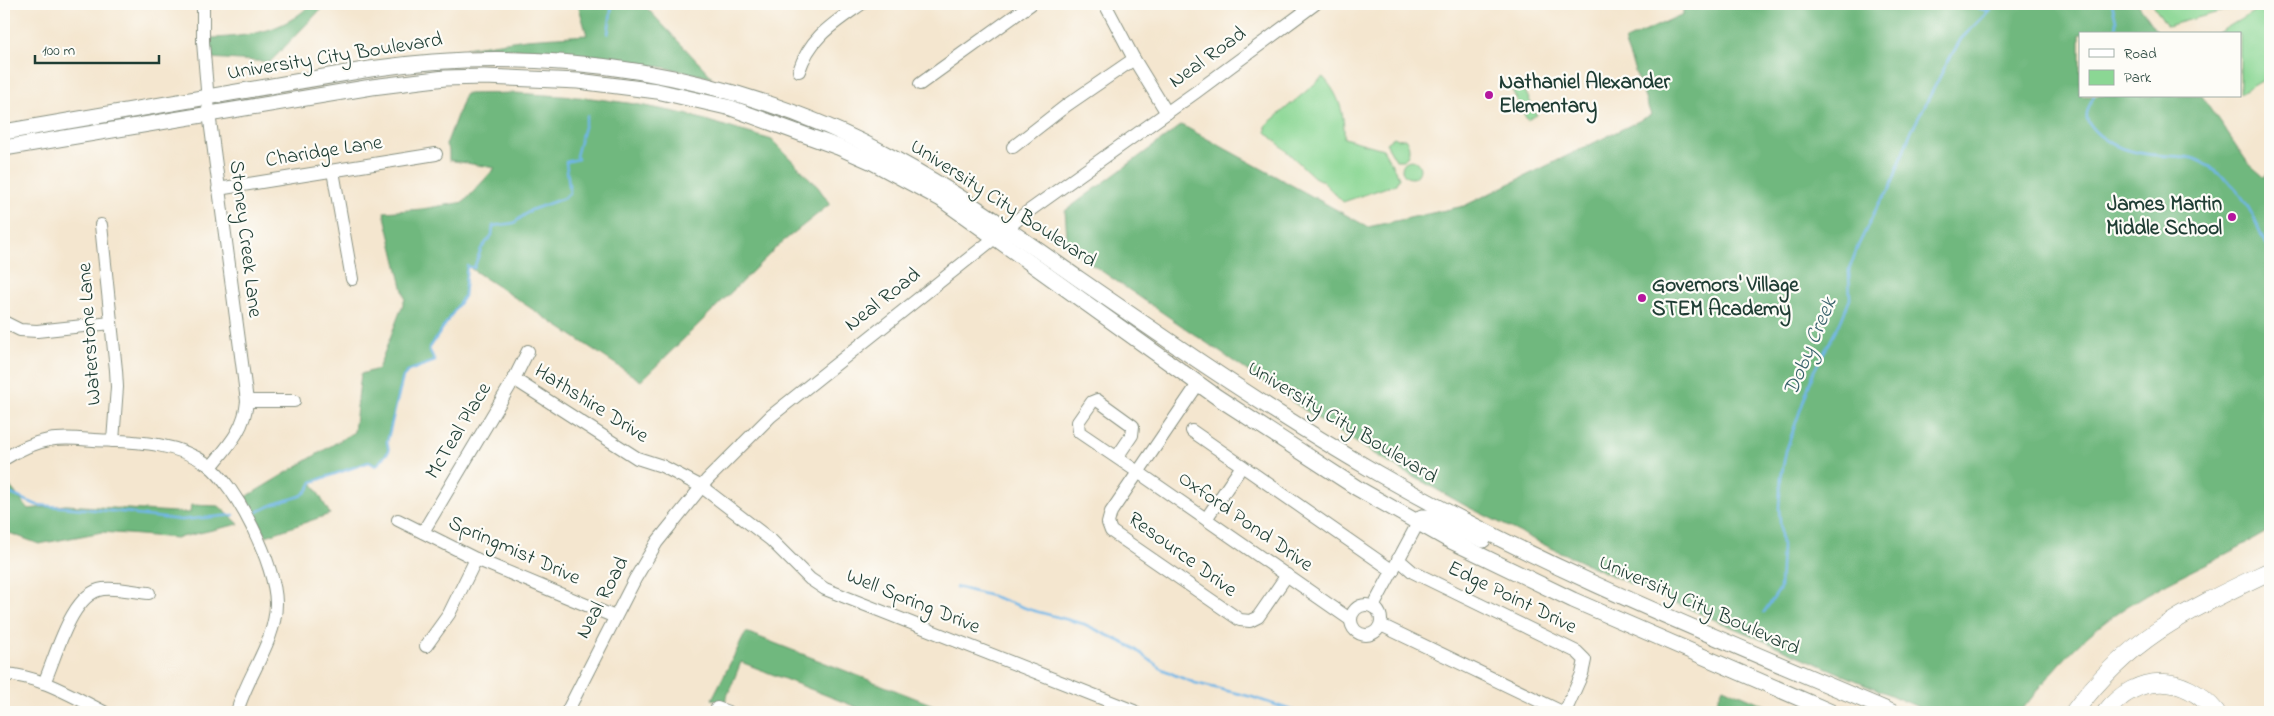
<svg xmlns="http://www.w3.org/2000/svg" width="2274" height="716" font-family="'Indie Flower',sans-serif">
<rect width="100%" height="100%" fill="#fdfcf7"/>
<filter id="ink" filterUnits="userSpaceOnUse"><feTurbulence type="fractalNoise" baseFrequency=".02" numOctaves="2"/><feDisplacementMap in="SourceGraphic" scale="10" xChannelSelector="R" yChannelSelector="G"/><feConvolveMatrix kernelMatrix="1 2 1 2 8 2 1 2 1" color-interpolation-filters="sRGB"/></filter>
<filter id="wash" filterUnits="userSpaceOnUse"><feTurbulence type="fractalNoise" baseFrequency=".0096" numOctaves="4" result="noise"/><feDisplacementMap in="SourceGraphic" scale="20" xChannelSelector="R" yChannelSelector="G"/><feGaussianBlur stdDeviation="1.12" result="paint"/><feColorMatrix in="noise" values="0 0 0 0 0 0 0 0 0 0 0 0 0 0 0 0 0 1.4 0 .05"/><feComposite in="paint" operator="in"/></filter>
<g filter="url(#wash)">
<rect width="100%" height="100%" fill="#f4e6cf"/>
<g fill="#8bd794" stroke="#558a64">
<polygon points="2153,4 2249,4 2167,26"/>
<polygon points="2260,8 2270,26 2270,76 2240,94 2240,34 2216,34"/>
<path d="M1323 77C1339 94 1345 114 1344 138L1383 149 1399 177 1396 184 1343 202 1322 181 1314 177 1266 132V125Z"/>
<polygon points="1522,85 1537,115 1527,120 1512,90"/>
<path d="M1394 137 1398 139 1405 138C1410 145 1411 154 1404 160H1396L1386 143Z"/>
<circle cx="1411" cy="169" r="9"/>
</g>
<g fill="#70b87e" stroke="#487a59">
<path d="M311 4H326L270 62 210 58 211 38C247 37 285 31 311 4Z"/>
<path d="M578 4H643L713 78C632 59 549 48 466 48L526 39 587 35Z"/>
<path d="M1683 4H2138L2159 34H2080V96H2202L2248 163 2264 177 2270 173V530C2217 562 2158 582 2109 619 2074 644 2048 677 2022 710L2015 712H1930L1624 581 1549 547 1468 507 1389 463 1312 415 1068 248 1065 211 1182 125 1368 227 1464 206 1651 115 1624 41 1683 14Z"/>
<polygon points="515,93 591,98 635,104 685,114 772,140 818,187 830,204 780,244 641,381 467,266 464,296 429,349 435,361 408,371 403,377 387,442 389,451 376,466 369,462 312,482 330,514 266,536 246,497 354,432 361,374 378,369 405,299 384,212 422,209 464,202 495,168 449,160 449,151 446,145 465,94"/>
<polygon points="4,479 28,509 66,505 190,513 191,505 219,506 239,524 177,538 102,532 39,544 4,531"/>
<polygon points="746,632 951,712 869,712 741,662 724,704 712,699"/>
<polygon points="1723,687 1781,712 1712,712"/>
</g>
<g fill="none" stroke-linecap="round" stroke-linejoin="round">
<g stroke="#70b6e7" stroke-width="2.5">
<polyline points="1962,4 1989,11"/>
<polyline points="2112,4 2116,20 2115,34"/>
<polyline points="608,34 612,4"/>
<path d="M2094 96C2084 114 2083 121 2099 135 2120 152 2145 155 2171 156 2180 157 2192 156 2200 161 2212 169 2227 178 2236 189 2251 207 2262 236 2270 256"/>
<polyline points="4,491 37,505 133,513 136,515 181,520 234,515"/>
<path d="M257 512C266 508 275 503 284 501 298 497 306 497 312 482L369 462 376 466 389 451 387 442 403 377 408 371 435 361 429 349 464 296 467 266 474 268 481 249 492 235 493 226 514 223 531 210 564 198 570 193 566 162 578 159 576 156 587 116"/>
<polyline points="956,587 992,596 1031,610 1084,624 1132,647 1162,669 1177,676 1195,683 1252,697 1297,712"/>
<polyline points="1764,612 1780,589 1782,547 1779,508 1781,478 1786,451 1814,371 1841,321 1850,299 1849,270 1858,246 1879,203 1890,189 1910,134 1947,63 1961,39 1989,11 1992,4"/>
<polyline points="1705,712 1708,707"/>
</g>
</g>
</g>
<g filter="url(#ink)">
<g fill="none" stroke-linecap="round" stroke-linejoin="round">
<g stroke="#8a9282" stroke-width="14">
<g id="minor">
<path d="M203 4V42L209 113 247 401C245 429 228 446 211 467"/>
<polyline points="1105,4 1134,59 1167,113"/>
<path d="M799 71C810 37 833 24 861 4"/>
<polyline points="920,84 1031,4"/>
<polyline points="1013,147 1067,105 1134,59"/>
<polyline points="333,171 352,279"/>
<polyline points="218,189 436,154"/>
<polyline points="101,225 116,370 117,387 113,441"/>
<polyline points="4,322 20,330 37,331 111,323"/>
<polyline points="514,379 637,458 662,466 702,487 771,540 810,579 825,589 1134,711"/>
<polyline points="1198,384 1111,512 1108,523 1111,531 1240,620 1250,621 1258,617 1287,575"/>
<polyline points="247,401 294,401"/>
<polyline points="1192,431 1393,571"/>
<polyline points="1117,457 1132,435 1133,426 1097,400 1092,402 1078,422 1079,432 1138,472 1351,620"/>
<path d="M4 459C18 450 32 443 49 440 64 437 79 439 94 440 132 442 174 441 207 464 237 486 276 566 276 603 276 642 247 675 237 712"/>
<polyline points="1206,519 1242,466"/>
<polyline points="398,520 476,559 615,617"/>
<polyline points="423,532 514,379 528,351"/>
<polyline points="1398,559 1413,572 1577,652 1585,660 1582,674 1565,712"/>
<circle cx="1366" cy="620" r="15"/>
<polyline points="1373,607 1418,523"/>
<polyline points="1381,625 1562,712"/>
<polyline points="426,646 449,614 476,559"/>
<path d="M4 674C40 676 72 696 104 712"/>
<path d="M44 683C56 657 71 593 103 589 117 587 134 592 149 593"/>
<polyline points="717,708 728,712"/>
<polyline points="567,712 635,579 657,542 707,480 771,416 1026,213 1196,92 1315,4"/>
</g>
</g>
<g stroke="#8a9282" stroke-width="17">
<g id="major">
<path d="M4 132 370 69C547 42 737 73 895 159 960 194 1019 237 1079 279 1176 346 1276 415 1377 473 1542 568 1718 638 1892 712"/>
<polyline points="4,148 372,87 445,78 484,77 578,81 657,91 731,108 838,147 872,162 941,199 1217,397 1357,488 1447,539 1573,600 1831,712"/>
<polyline points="1418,523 1422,517 1431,517 1483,540"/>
</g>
</g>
<g stroke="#8a9282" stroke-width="19">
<g id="highway">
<path d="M2074 712C2129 637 2189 610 2270 571"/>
<path d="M2106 712C2137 673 2184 673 2216 712"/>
</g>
</g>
<use href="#minor" stroke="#fff" stroke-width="12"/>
<use href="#major" stroke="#fff" stroke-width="15"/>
<use href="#highway" stroke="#fff" stroke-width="18"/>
</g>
</g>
<g fill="#b5179e" stroke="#fdfcf7" stroke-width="2">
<circle cx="1489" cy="95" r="5"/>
<circle cx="2232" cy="217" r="5"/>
<circle cx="1642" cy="298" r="5"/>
</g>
<g text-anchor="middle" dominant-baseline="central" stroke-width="4.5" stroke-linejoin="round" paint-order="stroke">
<g font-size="21" fill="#1f3d34" stroke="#fdfcf7">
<text transform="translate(335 57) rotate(-9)">University City Boulevard</text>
<text transform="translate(1208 58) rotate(-36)">Neal Road</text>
<text transform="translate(324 152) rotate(-9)">Charidge Lane</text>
<text transform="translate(1003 204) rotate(33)">University City Boulevard</text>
<text transform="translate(245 239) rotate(83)">Stoney Creek Lane</text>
<text transform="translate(883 300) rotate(-38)">Neal Road</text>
<text transform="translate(90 334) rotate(-94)">Waterstone Lane</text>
<text transform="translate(591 404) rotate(32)">Hathshire Drive</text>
<text transform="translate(1342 423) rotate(31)">University City Boulevard</text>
<text transform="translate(459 431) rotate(-59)">McTeal Place</text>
<text transform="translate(1245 522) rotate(35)">Oxford Pond Drive</text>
<text transform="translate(514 551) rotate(24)">Springmist Drive</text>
<text transform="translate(1182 555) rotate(36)">Resource Drive</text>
<text transform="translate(603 598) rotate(-62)">Neal Road</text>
<text transform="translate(1512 598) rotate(26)">Edge Point Drive</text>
<text transform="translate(913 602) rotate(22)">Well Spring Drive</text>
<text transform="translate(1699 606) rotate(24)">University City Boulevard</text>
</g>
<g font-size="21" font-weight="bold" fill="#1f3d34" stroke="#fdfcf7" text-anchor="start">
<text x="1499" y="83">Nathaniel Alexander<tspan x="1499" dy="24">Elementary</tspan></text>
<text x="2222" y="205" text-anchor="end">James Martin<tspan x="2222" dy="24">Middle School</tspan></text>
<text x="1652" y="286">Governors' Village<tspan x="1652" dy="24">STEM Academy</tspan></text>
</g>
<g font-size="22" font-style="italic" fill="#37616a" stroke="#fdfcf7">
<text transform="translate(1811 347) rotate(-67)">Doby Creek</text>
</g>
</g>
<rect width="2274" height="716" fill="none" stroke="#fdfcf7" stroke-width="20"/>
<rect x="2079" y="32" width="162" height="65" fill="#fdfcf7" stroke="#a4b0a9"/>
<rect x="2089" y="49" width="25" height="8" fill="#ffffff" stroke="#a4b0a9"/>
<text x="2124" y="58" font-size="15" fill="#1f3d34">Road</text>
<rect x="2089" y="70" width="25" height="15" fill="#8bd794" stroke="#a4b0a9"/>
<text x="2124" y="82" font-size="15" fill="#1f3d34">Park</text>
<path d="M35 55v8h124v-8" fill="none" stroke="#1f3d34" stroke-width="2.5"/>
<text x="42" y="55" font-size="15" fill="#1f3d34" stroke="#fdfcf7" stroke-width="4" paint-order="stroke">100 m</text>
</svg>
